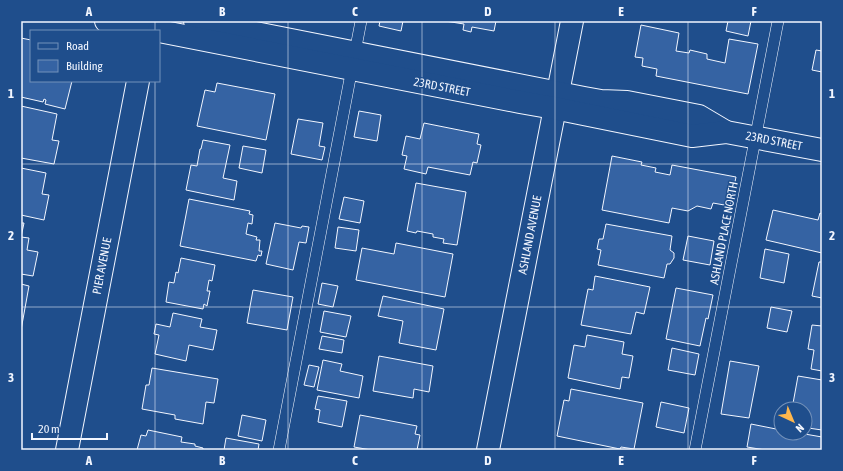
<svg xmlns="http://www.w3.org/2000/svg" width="843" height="471" font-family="'Asap Condensed',sans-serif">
<rect width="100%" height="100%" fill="#1f4e8c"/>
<g fill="#3563a3" stroke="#f2f6ff">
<polygon points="380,21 403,21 401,31 379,26"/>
<polygon points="445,21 496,21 494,31 472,27 471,32 463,30 464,24"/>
<polygon points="728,21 751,21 748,36 726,31"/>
<polygon points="641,25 679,33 676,51 689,53 690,50 707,54 707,59 725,63 729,39 758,44 748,94 656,76 657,69 642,66 643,58 635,57"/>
<polygon points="21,38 31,40 31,81 72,81 65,109 45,104 46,100 44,99 43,102 21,97"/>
<polygon points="816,50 822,51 822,72 812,70"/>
<polygon points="217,83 275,94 266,140 197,126 205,90 215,92"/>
<polygon points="21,106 57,114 52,140 59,141 54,164 21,158"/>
<polygon points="359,111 381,115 377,141 354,137"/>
<polygon points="298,119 323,123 319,146 325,147 322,160 291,154"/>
<polygon points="424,123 479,134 477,144 481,145 477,163 473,162 470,175 428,167 426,174 404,169 407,156 402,155 406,136 420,139"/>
<polygon points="203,140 230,145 223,178 237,181 234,200 186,190 191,165 197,166 200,149 201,149"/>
<polygon points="243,146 266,150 262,173 239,168"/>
<polygon points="612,156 642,162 641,165 656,168 655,172 670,175 672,165 736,177 730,206 713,203 711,209 697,206 688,211 672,208 669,223 602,210"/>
<polygon points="21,168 46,173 42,194 49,195 44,220 21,215"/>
<polygon points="416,183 466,192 457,245 443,243 444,239 433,237 433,234 417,231 416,233 407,231"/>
<polygon points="344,197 364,201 360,223 339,219"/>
<polygon points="189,199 250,211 249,214 253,215 252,224 248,223 246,234 257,237 256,240 260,240 259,251 262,251 261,256 258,255 256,261 180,246"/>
<polygon points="773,210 818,220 820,213 822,214 822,253 766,240"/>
<polygon points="21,223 24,223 21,237 29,238 27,250 38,252 33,276 21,274"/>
<polygon points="275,223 301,228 302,226 309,227 306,243 299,242 293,270 266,264"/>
<polygon points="606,224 672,236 670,250 674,253 674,258 670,264 667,264 664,278 598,265 601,250 597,249 599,239 603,239"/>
<polygon points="338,227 359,230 356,251 335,248"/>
<polygon points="688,236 714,241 710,265 683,260"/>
<polygon points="396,243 453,254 445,297 356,280 362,248 394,254"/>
<polygon points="765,249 789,254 784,283 760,278"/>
<polygon points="181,258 215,265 212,281 209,280 207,291 210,291 207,306 204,304 203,309 166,302 169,282 174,283 176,272 178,273"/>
<polygon points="819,262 822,262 822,298 812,296"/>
<polygon points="595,276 650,287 644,314 636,312 631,334 581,325 588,289 593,290"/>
<polygon points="322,283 338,286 333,307 318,304"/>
<polygon points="21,284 29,286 21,330"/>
<polygon points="676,288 713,295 708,319 706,318 700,346 666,339"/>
<polygon points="253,290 293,297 287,330 247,323"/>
<polygon points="383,296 444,309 436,350 399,343 403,321 378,316"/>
<polygon points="771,307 792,311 787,332 767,328"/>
<polygon points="324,311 351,316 346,337 320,332"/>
<polygon points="173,313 202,319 200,327 217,330 213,350 189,345 186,361 155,354 159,335 154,334 156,324 170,327"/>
<polygon points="812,325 822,326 822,371 811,369 814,350 808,349"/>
<polygon points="587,335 624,342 622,354 633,356 629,378 622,377 620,389 568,378 574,345 585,347"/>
<polygon points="322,336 344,340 342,353 319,349"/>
<polygon points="672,348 699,354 695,375 668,370"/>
<polygon points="379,356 433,366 429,392 414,389 413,398 373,391"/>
<polygon points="323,360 342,364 340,371 363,376 359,398 317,390"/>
<polygon points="730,361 759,366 749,418 721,414"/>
<polygon points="309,365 319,367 314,387 304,385"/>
<polygon points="152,368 218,379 214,403 206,402 203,424 175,419 175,415 142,409 146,385 149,385"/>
<polygon points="798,376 822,380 822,430 808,428 808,426 805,425 805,409 792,409"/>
<polygon points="571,389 643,403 634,449 621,447 620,449 557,436 564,400 569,401"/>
<polygon points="318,396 347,401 342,427 318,422 320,410 315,409"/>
<polygon points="661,402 689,408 684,433 656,427"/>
<polygon points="242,415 266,420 262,441 238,436"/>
<polygon points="360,415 417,426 415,434 420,435 417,450 371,450 354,447"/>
<polygon points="751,424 781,430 781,433 799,433 822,437 822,450 765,450 747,447"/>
<polygon points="148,430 182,437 181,442 195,444 195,446 203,448 203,450 137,450 141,435 146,436"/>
<polygon points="226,438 259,444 258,450 224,450"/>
</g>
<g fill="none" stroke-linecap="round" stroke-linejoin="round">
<g stroke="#f2f6ff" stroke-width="12">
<g id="service">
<polyline points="279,450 361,21"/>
<polyline points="695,450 778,21"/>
</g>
</g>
<g stroke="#f2f6ff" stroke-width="24">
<g id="minor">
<polyline points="67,450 138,81"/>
<polyline points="488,450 572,21"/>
</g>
</g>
<g stroke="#f2f6ff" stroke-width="24">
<g id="tertiary">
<polyline points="106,21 158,31"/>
<polyline points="195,21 584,98 601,101 627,102 699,116 726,132"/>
<polyline points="159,31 520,102 554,108 692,136 726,132 822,150"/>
</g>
</g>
<use href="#service" stroke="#1f4e8c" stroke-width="11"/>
<use href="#minor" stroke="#1f4e8c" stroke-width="22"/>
<use href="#tertiary" stroke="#1f4e8c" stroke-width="22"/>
</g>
<path fill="none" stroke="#f2f6ff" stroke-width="1" stroke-opacity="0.55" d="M155 21V31M288 21V450M422 21V450M555 21V450M688 21V450M155 81V450M21 164H822M21 307H822"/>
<g text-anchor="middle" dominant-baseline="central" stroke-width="3" stroke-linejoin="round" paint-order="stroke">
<g font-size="12" fill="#f2f6ff" stroke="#1f4e8c">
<text transform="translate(442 87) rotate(11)">23RD STREET</text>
<text transform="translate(774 141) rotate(11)">23RD STREET</text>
<text transform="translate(724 233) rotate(-79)">ASHLAND PLACE NORTH</text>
<text transform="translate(530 235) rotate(-79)">ASHLAND AVENUE</text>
<text transform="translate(102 266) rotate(-79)">PIER AVENUE</text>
</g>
</g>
<rect width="843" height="471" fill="none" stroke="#1f4e8c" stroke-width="44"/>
<rect x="30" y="30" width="130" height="52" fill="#1f4e8c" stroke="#7391ba"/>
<rect x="38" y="43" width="20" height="6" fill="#1f4e8c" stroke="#7391ba"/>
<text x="66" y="50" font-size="12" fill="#f2f6ff">Road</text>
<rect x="38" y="60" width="20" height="12" fill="#3563a3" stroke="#7391ba"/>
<text x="66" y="70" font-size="12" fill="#f2f6ff">Building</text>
<g transform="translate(793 421) rotate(136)"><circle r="19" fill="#1f4e8c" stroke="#7391ba"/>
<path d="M0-3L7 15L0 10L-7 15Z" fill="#ffb74d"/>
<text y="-6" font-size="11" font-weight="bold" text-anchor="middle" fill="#f2f6ff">N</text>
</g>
<path d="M32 433v6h75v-6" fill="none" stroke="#f2f6ff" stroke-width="2"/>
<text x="38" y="433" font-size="12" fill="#f2f6ff" stroke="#1f4e8c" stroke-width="3" paint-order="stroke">20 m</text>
<rect x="22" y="22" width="799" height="427" fill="none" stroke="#f2f6ff" stroke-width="1.5"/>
<g font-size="13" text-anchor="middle" font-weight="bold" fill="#f2f6ff">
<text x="89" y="16">A</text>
<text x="222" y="16">B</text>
<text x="355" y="16">C</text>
<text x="488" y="16">D</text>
<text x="621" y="16">E</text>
<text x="754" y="16">F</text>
<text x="11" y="98">1</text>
<text x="832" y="98">1</text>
<text x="11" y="240">2</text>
<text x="832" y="240">2</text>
<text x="11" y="382">3</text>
<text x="832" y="382">3</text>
<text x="89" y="465">A</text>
<text x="222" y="465">B</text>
<text x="355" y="465">C</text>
<text x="488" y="465">D</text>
<text x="621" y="465">E</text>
<text x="754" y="465">F</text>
</g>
</svg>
